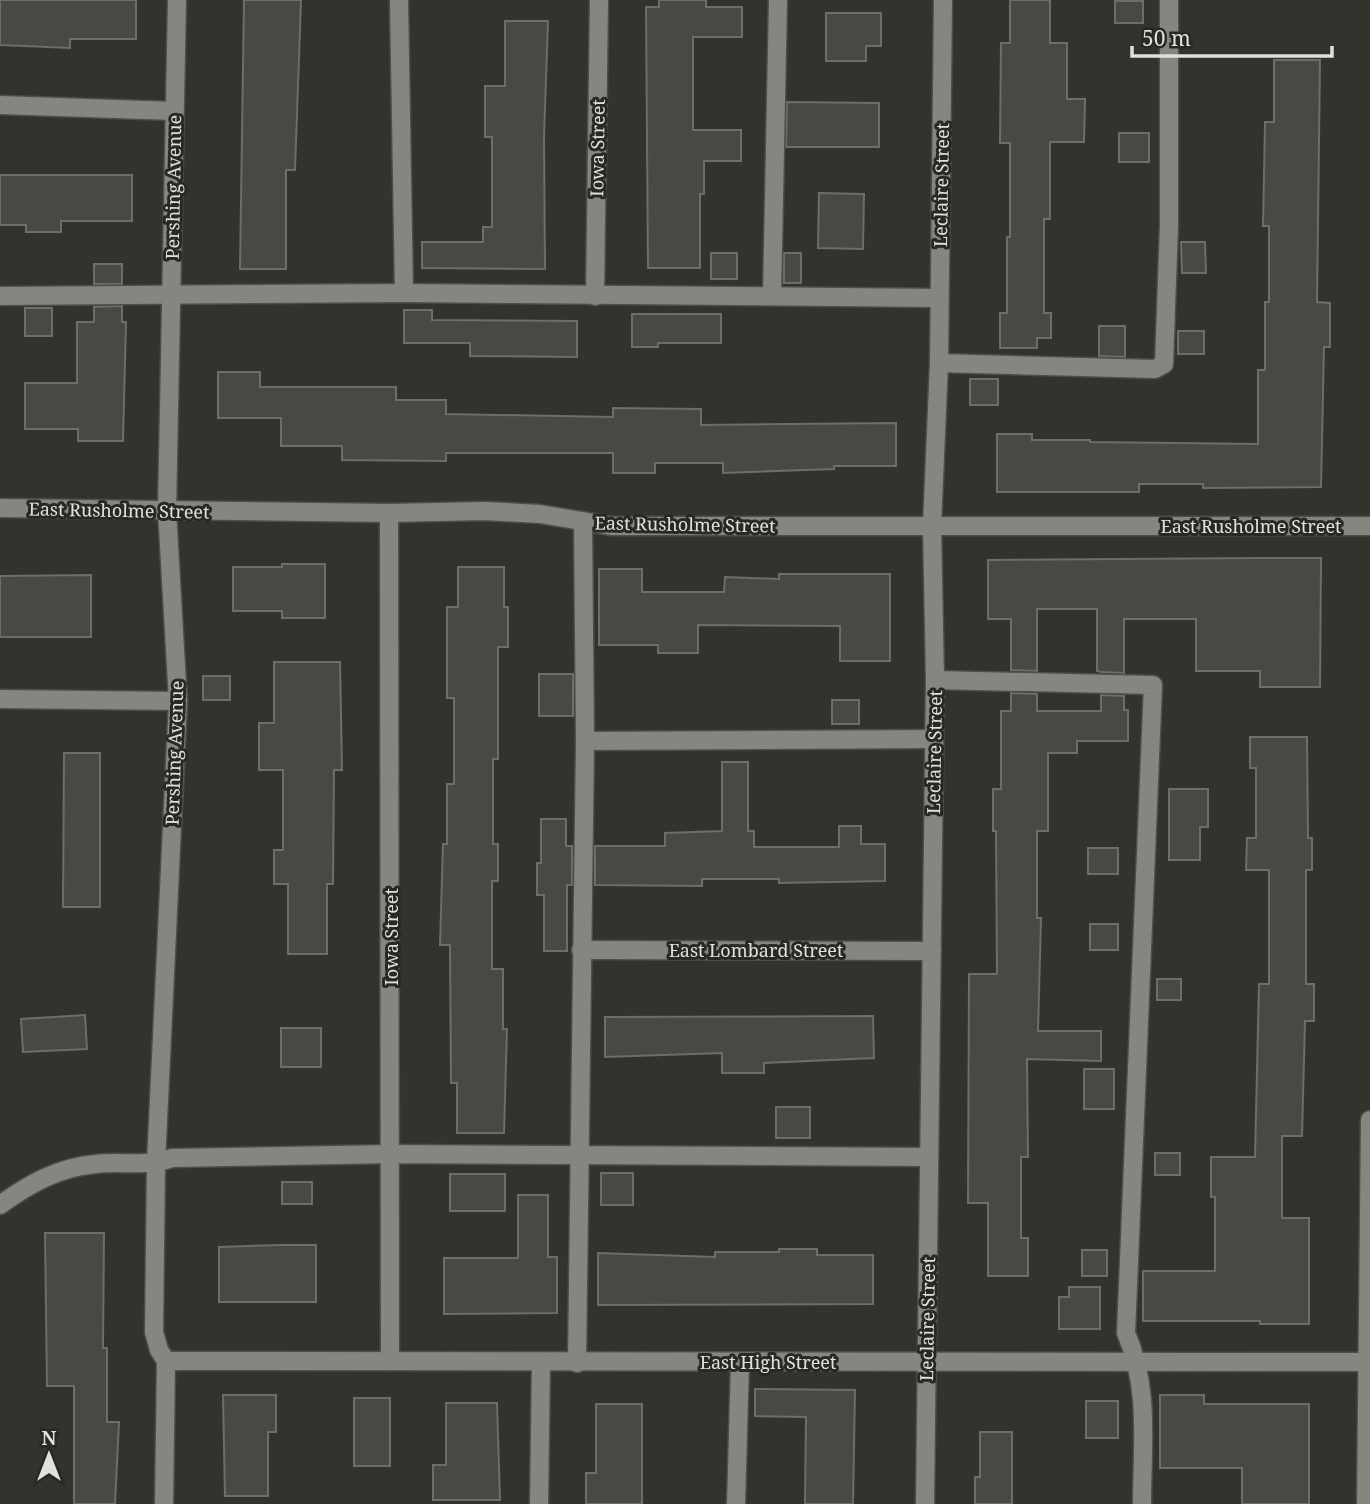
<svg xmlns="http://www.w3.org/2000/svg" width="1370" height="1504" font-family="'Noto Serif',serif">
<rect width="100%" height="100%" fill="#33322d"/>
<g fill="#494843" stroke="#6e6d67" stroke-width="2">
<polygon points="0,0 136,0 136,39 70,39 70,48 0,45"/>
<polygon points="244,0 301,0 295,170 286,170 286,269 240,269"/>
<polygon points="659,0 706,0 706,7 742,7 742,37 693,37 693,130 741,130 741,161 704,161 704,194 700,194 700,268 648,268 646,7 659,7"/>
<polygon points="1010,0 1050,0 1050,43 1067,43 1067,99 1085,99 1084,142 1050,142 1050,219 1044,219 1044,313 1051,313 1051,338 1037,338 1037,348 1000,348 1000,313 1007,313 1007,237 1010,237 1010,143 1000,143 1001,43 1010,43"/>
<rect x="1115" y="1" width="28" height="22"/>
<polygon points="826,13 881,13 881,46 866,46 866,61 826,61"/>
<polygon points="505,21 548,21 544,137 545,269 422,268 422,242 483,242 483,227 492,227 492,137 485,137 485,86 505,86"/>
<polygon points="1274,60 1320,60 1317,302 1330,303 1330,347 1324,347 1321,487 1203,488 1203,484 1139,484 1139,492 997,492 997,434 1032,434 1032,440 1090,440 1090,442 1258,444 1258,370 1265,370 1265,302 1269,302 1269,226 1263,226 1265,122 1274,122"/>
<polygon points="787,102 879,103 879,147 786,147"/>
<rect x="1119" y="133" width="30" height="29"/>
<polygon points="0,175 132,175 132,221 61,221 61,232 26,232 26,225 0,225"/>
<polygon points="819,193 864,194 863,249 818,248"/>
<polygon points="1181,242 1205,242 1206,273 1182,273"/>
<rect x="711" y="253" width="26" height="26"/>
<rect x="784" y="253" width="17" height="30"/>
<rect x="94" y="264" width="28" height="20"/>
<polygon points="122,306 122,322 126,322 123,441 78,441 78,429 25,429 25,383 77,383 77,322 94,322 94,307"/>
<rect x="25" y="308" width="27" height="28"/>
<polygon points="404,310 432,310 432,320 577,321 577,357 470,356 470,343 404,343"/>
<polygon points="632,314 721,314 721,343 658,343 658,347 632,347"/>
<polygon points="1099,326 1125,326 1125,357 1099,356"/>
<rect x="1178" y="331" width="26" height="23"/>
<polygon points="218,372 260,372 260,387 396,387 396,400 446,400 446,414 613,417 613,408 701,409 701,425 896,423 896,466 834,466 834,469 723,473 723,463 655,463 655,473 613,473 613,453 446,453 446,461 342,460 342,446 281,446 281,418 218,418"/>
<rect x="970" y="379" width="28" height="26"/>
<polygon points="1260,558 1321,558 1320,687 1260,687 1260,671 1196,671 1196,619 1124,619 1124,673 1101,672 1097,671 1097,609 1037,609 1037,671 1011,670 1011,619 988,619 988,560"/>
<polygon points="282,564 325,564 325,618 282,618 282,611 233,611 233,567 282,567"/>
<polygon points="458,567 504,567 504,607 508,607 508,647 498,647 498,759 493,759 493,844 498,844 498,881 492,881 492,969 503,969 503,1029 507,1029 504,1133 457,1133 457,1083 451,1083 450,945 440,945 443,844 447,844 447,784 454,784 454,698 447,698 447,607 458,607"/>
<polygon points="599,569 642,569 642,592 724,592 725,577 779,579 779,574 890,574 890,661 840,661 840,626 698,625 698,653 658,653 658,645 599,645"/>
<polygon points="91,575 91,637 0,637 0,576"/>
<polygon points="274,662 340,662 342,770 334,770 333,884 327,884 327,954 288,954 288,884 274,884 274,850 283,850 283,770 259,770 259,723 274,723"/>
<rect x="539" y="674" width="34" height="42"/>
<rect x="203" y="676" width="27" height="24"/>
<polygon points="1011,693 1037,694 1037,711 1101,711 1101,695 1124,696 1124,710 1128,710 1128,741 1077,741 1077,753 1048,753 1048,831 1037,831 1037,918 1041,918 1038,1031 1101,1031 1101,1061 1027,1059 1028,1157 1021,1157 1021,1238 1028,1238 1028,1276 988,1276 988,1203 968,1203 969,974 997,974 996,831 993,831 993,789 1001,789 1001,711 1011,711"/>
<rect x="832" y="700" width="27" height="24"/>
<polygon points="1250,737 1307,737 1308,838 1312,838 1312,870 1306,870 1306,984 1314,984 1314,1021 1305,1021 1302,1136 1282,1136 1282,1218 1309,1218 1309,1324 1260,1324 1260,1321 1143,1321 1143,1271 1215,1271 1215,1197 1211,1197 1211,1157 1255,1157 1259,984 1269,984 1269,870 1246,870 1247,838 1256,838 1256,768 1250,768"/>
<polygon points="64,753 100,753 100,907 63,907"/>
<polygon points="722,762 748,762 748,831 754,831 754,847 839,847 839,826 861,826 861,844 885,844 885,881 779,883 779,879 702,879 702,886 595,885 595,846 665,846 665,833 722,831"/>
<polygon points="1169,789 1208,789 1208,827 1200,827 1200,860 1169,860"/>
<polygon points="541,819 566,819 566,846 572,846 572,885 567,885 567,951 544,951 544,895 537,895 537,863 541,863"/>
<rect x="1088" y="848" width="30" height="26"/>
<rect x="1090" y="924" width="28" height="26"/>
<rect x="1157" y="979" width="24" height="21"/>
<polygon points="85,1015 87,1049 23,1052 21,1019"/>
<polygon points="873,1016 874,1058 764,1063 764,1073 722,1073 722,1053 605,1057 605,1017"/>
<rect x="281" y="1028" width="40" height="39"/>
<rect x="1084" y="1069" width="30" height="40"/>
<rect x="776" y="1107" width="34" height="31"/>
<rect x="1155" y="1153" width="25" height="22"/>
<rect x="601" y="1173" width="32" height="32"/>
<rect x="450" y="1174" width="55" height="37"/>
<rect x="282" y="1182" width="30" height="22"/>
<polygon points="518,1195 548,1195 548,1257 557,1257 557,1313 444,1314 444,1258 518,1258"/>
<polygon points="45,1233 104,1233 103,1348 107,1348 107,1422 119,1422 115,1504 74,1504 74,1386 47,1386"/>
<polygon points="279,1245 316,1245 316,1302 219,1302 219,1247"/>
<polygon points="779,1249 817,1249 817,1255 873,1255 873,1304 598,1305 598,1253 715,1257 715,1252 779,1252"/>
<rect x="1082" y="1250" width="25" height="26"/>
<polygon points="1069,1287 1100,1287 1100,1329 1059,1329 1059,1297 1069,1297"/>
<polygon points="755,1389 855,1390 853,1504 805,1504 806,1417 755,1416"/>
<polygon points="223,1395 276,1395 276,1432 268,1432 268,1496 225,1496"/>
<polygon points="1160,1395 1204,1395 1204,1404 1309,1404 1309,1504 1242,1504 1242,1468 1160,1468"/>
<rect x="354" y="1398" width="36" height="68"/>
<rect x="1086" y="1401" width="32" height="37"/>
<polygon points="446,1403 497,1403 500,1500 433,1500 433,1465 446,1465"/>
<polygon points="596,1404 642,1404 642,1504 586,1504 586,1473 596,1473"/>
<polygon points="980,1432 1012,1432 1012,1504 975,1504 975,1477 980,1477"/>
</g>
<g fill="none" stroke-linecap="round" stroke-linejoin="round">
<g stroke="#4e4d49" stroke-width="21">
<g id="minor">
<polyline points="399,0 404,293"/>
<polyline points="0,105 174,111"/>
<polyline points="0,296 404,293 939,298"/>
<polyline points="595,296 599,0"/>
<polyline points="772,296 778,0"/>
<polyline points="939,363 1155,369 1164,364 1169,225 1169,0"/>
<polyline points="0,508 389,513 485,511 540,514 611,526 1370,526"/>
<polyline points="389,513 390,1361"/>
<path d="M935 680 1153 685 1126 1333C1150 1388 1142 1445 1142 1504"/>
<polyline points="0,699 178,701"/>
<polyline points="585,741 934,739"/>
<polyline points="581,950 932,951"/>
<path d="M0 1205C29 1184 59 1167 96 1164 122 1161 147 1167 172 1158L392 1154 929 1157"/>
<polyline points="166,1361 1370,1362"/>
<polyline points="577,1363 585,741 583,521"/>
<polyline points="164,1504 166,1361 159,1350 154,1332 156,1163 178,701 167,511 177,0"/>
<polyline points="539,1504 541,1363"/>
<polyline points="736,1504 740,1362"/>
<polyline points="925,1504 935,680 932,526 939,363 943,0"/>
<polyline points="1366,1504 1370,1120"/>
</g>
</g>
<use href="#minor" stroke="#86857f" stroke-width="18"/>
</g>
<g text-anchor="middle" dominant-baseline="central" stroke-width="6" stroke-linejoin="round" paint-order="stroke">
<g font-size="18" fill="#e0e0dc" stroke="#292823">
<text transform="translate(597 148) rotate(-89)">Iowa Street</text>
<text transform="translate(941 185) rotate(-89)">Leclaire Street</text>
<text transform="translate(173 187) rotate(-89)">Pershing Avenue</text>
<text transform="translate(119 510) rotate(1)">East Rusholme Street</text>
<text transform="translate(685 524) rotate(1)">East Rusholme Street</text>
<text x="1251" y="526">East Rusholme Street</text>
<text transform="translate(934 752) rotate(-89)">Leclaire Street</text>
<text transform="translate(174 753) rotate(-88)">Pershing Avenue</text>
<text transform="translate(391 937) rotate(-90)">Iowa Street</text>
<text x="756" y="950">East Lombard Street</text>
<text transform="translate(927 1319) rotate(-89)">Leclaire Street</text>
<text x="768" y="1362">East High Street</text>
</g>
</g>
<g transform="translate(49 1455)" stroke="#292823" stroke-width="5" paint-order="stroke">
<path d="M0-5L12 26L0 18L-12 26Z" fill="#e0e0dc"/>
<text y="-10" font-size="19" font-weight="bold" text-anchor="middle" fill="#e0e0dc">N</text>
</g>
<path d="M1132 46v10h200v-10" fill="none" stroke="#e0e0dc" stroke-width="3.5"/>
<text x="1142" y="46" font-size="21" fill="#e0e0dc" stroke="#292823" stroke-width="5" paint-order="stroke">50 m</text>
</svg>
